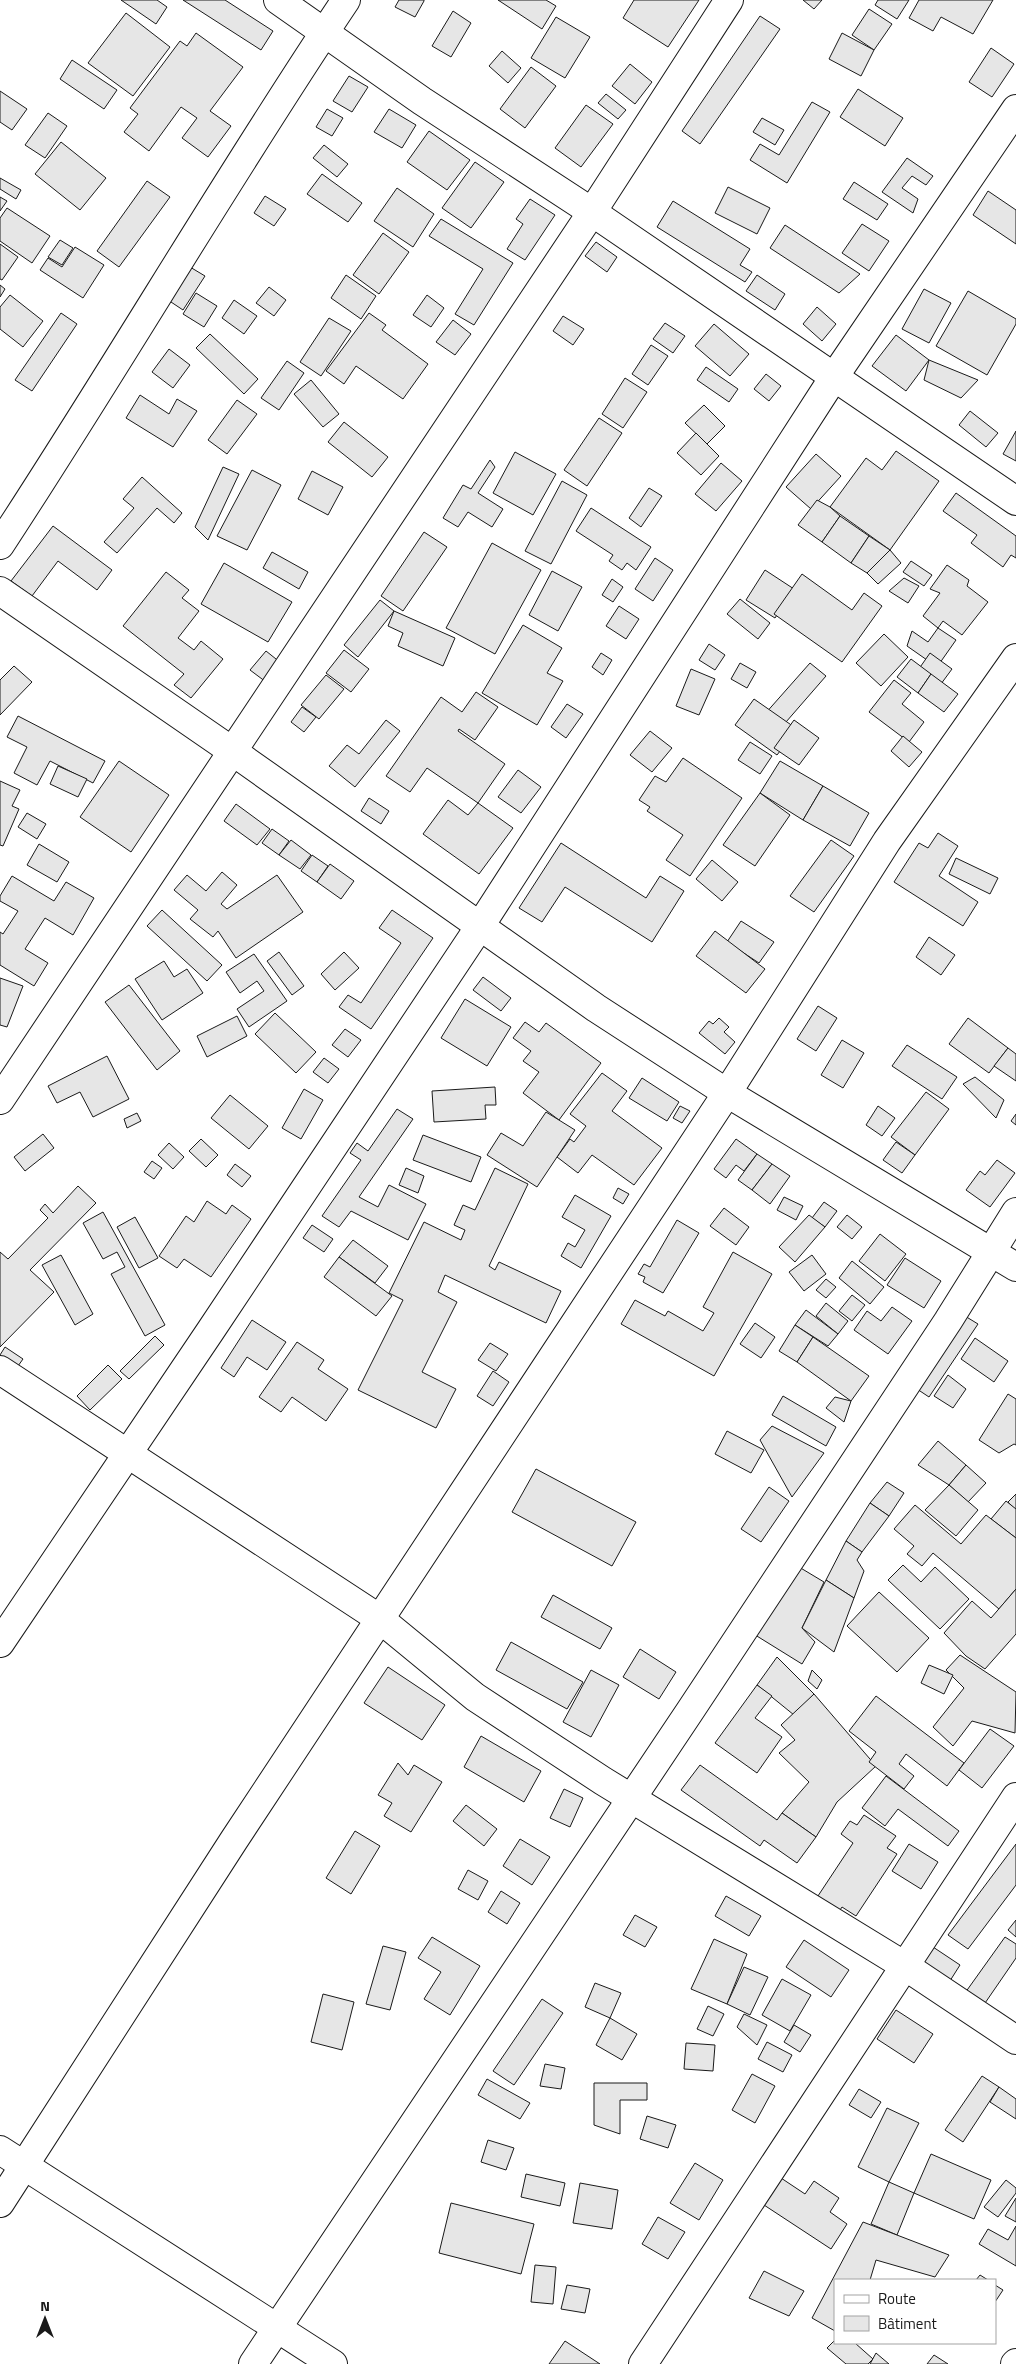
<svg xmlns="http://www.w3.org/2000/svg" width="1016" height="2364" font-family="'Titillium Web',sans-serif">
<rect width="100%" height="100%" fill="#fff"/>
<g fill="#e6e6e6" stroke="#1a1a1a">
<polygon points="121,0 157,0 167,7 156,24"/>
<polygon points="183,0 225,0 273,31 261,50"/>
<polygon points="399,0 424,0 424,1 415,17 395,7"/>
<polygon points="498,0 546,0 556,6 542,29"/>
<polygon points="634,0 699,0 668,47 623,18"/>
<polygon points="803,0 822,0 814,9"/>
<polygon points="878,0 909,0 897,19 875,5"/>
<polygon points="919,0 993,0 973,34 941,17 933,31 909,18"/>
<polygon points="869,9 892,24 874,50 852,35"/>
<polygon points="453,11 471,23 451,57 432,46"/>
<polygon points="126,13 170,47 133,96 88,63"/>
<polygon points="760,16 780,29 700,144 682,131"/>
<polygon points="556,17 590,37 565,78 531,58"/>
<polygon points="196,33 243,67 210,111 231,126 208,157 182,138 197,118 181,107 149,151 124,132 138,114 130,108 180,41 187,46"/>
<polygon points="842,33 874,50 861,76 829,59"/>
<polygon points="991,48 1014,64 992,97 969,82"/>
<polygon points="502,51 521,68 508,83 489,66"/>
<polygon points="72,60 117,90 104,109 60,79"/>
<polygon points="630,64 652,82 635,104 612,86"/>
<polygon points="531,67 556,86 525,128 500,109"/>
<polygon points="349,76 368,87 352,112 333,101"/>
<polygon points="858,89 903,118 885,146 840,117"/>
<polygon points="0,91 27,109 12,130 0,122"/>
<polygon points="606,94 626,110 618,119 598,103"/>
<polygon points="812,102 830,112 787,183 750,160 760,144 779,155"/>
<polygon points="586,105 613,124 581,167 555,148"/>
<polygon points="327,109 343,118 332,136 316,127"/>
<polygon points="389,109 416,125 402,148 374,132"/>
<polygon points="48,113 67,126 45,158 25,145"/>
<polygon points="762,118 784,130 775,145 753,132"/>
<polygon points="429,131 470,160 447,190 407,162"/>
<polygon points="61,142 106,178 80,210 35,174"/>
<polygon points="324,145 348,164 337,177 313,158"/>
<polygon points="907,158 933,176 926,185 912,176 902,188 918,199 913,213 882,192"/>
<polygon points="475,162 504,182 471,228 442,208"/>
<polygon points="322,174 362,203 348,222 307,194"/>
<polygon points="0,178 21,190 16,199 0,189"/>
<polygon points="147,181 170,197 119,267 97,251"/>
<polygon points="854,182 888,204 877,220 843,199"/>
<polygon points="728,187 770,208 757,234 715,213"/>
<polygon points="397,188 434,214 413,247 374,221"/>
<polygon points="988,191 1016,210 1016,244 973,215"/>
<polygon points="265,196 286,209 274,226 254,213"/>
<polygon points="0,197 7,201 0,211"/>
<polygon points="530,199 555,215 525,260 507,249 523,224 516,219"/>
<polygon points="673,201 750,249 740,265 752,272 745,282 657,227"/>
<polygon points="7,208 50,236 32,263 0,241 0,218"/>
<polygon points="441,219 513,263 474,325 455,314 483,269 429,236"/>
<polygon points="862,224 889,241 869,271 842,253"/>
<polygon points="785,225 860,274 839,293 770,248"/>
<polygon points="383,233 409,252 379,294 353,275"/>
<polygon points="60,240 73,248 62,265 48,257"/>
<polygon points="596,242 617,257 607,272 585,256"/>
<polygon points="0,244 18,257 2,280 0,279"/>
<polygon points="75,247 104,265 83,298 40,270 48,258 62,267"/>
<polygon points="190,267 205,276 183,310 168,300"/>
<polygon points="346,275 376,296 361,319 331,298"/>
<polygon points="757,275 785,294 775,310 746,291"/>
<polygon points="0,285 5,289 0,297"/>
<polygon points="269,287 286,300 274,316 256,303"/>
<polygon points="924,289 951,303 929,343 902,329"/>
<polygon points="968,291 1016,319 1016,324 987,375 936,346"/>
<polygon points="196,293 217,306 204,327 183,314"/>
<polygon points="10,295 43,321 23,347 0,329 0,307"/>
<polygon points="427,295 444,308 431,327 413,315"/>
<polygon points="234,300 257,316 244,334 222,318"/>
<polygon points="817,307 836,324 822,341 803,324"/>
<polygon points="61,313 77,324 32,391 15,380"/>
<polygon points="369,313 386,325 382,330 428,364 403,399 356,366 344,384 326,371"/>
<polygon points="563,316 584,329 573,345 553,331"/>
<polygon points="329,318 351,331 321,376 300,362"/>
<polygon points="453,320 471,334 455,355 436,342"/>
<polygon points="665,323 685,336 673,353 653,339"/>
<polygon points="714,324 749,354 730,376 695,346"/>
<polygon points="210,334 258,379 244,394 196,348"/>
<polygon points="896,335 929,360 906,391 872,366"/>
<polygon points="651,345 668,356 648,385 632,374"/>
<polygon points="169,349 190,365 173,388 152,372"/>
<polygon points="929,360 978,380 961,398 924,380"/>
<polygon points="287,361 304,373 279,410 261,398"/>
<polygon points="706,367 738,389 729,402 697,380"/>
<polygon points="766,374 781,386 769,401 754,389"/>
<polygon points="625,378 647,392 623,428 602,414"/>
<polygon points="311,380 339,414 323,427 294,394"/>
<polygon points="140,395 169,414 177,399 197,411 173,447 126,418"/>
<polygon points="237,400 257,414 227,454 208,440"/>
<polygon points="704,405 725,426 707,444 685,423"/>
<polygon points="970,411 998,433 986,447 959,425"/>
<polygon points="599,418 622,433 587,486 564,470"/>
<polygon points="344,422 388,457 372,477 328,442"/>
<polygon points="1016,431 1016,461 1003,454"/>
<polygon points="696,433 719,456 701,475 677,453"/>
<polygon points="896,451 939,481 890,550 830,507 866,458 882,470"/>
<polygon points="515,452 556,474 533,515 493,493"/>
<polygon points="816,454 841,476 811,509 786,487"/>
<polygon points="490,460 495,467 478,493 503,509 492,527 468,512 458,527 443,518 463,485 471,489"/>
<polygon points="721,463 742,481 716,511 695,494"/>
<polygon points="223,467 239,474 208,540 195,527"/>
<polygon points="252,470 281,485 247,550 217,536"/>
<polygon points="312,471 343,487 328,515 298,499"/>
<polygon points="142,477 182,513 174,523 157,508 117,553 104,542 134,508 123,499"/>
<polygon points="562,481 587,495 551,564 525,551"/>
<polygon points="649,488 662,496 641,527 629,518"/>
<polygon points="956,493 1016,536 1016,558 1011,555 1003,567 971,543 977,535 943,511"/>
<polygon points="817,500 830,507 840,516 822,542 798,525"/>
<polygon points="591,508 651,547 636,570 627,563 622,570 609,561 613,555 576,531"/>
<polygon points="840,516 869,536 851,563 822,542"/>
<polygon points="53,526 112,570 97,590 58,561 32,596 11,581"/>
<polygon points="424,532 447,547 403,611 381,596"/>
<polygon points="869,536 890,550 867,573 851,563"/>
<polygon points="492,543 541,570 495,654 446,628"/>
<polygon points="890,550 901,563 878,584 867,573"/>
<polygon points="272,552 308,572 299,589 263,568"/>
<polygon points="655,558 673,570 653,601 635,589"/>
<polygon points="911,561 932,575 924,586 903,572"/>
<polygon points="224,563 292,602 268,642 201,604"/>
<polygon points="947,565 969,580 967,586 988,602 962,635 943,621 938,628 923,616 940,593 930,589"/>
<polygon points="765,570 794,589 775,618 746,600"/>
<polygon points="552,571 582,587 558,631 529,615"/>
<polygon points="166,572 189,590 182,598 199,611 178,638 194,650 201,641 223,659 191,698 174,685 184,674 123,626"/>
<polygon points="802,574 852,610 864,593 882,606 842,662 774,614"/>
<polygon points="904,578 919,586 908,603 889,591"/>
<polygon points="612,579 623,587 613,602 602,595"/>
<polygon points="740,599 770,623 758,639 727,614"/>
<polygon points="380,600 394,611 358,657 344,645"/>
<polygon points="619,606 639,619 626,639 606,626"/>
<polygon points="394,611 455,638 443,666 398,646 403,633 388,626"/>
<polygon points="523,625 562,648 547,673 563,681 537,725 482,693"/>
<polygon points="938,628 956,640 937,667 907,646 912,631 928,642"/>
<polygon points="884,634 908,657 881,686 856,663"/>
<polygon points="709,644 725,655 715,670 699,660"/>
<polygon points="344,650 369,669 351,692 326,673"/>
<polygon points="266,651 281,663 266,682 250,670"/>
<polygon points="601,653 612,660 603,675 592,667"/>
<polygon points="930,653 952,669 938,688 916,673"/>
<polygon points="911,659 931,674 918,693 897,677"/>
<polygon points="740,663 756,672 747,688 731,679"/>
<polygon points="810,663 826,676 786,722 764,715"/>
<polygon points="14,666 32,682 0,715 0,680"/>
<polygon points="691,669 715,679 699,715 676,706"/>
<polygon points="931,674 958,694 944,712 918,693"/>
<polygon points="326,675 344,689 319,719 301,705"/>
<polygon points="894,680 911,693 902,704 924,722 909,742 869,712"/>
<polygon points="476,692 498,707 475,740 459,729 458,731 505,764 478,803 427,768 410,792 386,776 441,697 462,712"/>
<polygon points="754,699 797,729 777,755 735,725"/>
<polygon points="567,704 583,714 566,738 551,727"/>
<polygon points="302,707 316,717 304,732 291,722"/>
<polygon points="18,716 105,761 93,783 50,761 37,785 14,773 27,747 7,737"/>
<polygon points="386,720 400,731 355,787 329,766 347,745 359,754"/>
<polygon points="794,720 819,738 799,765 774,748"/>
<polygon points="650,731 672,748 652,772 630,755"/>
<polygon points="903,736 922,752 909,767 891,751"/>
<polygon points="750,742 772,756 760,774 738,760"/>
<polygon points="683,758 742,798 690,876 666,860 683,835 647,811 650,807 639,800 655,776 666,782"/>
<polygon points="119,761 169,795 131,852 80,817"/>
<polygon points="780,761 823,786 803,820 760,793"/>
<polygon points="58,766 87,779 78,797 50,784"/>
<polygon points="518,770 541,787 521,813 498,797"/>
<polygon points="0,781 20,790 12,806 19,809 3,846 0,845"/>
<polygon points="823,786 869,813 850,846 803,820"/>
<polygon points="760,793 790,815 755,866 723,845"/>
<polygon points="369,798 389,811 381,824 361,811"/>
<polygon points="448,800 468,815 478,803 513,828 479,874 423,834"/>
<polygon points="236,804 270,829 257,845 224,821"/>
<polygon points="27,813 46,824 37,839 18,827"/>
<polygon points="272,829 289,841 279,855 262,843"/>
<polygon points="938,833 958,846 939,876 978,902 963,926 894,882 919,843 928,848"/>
<polygon points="291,840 311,855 300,869 279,855"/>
<polygon points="831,840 854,856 814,912 790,896"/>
<polygon points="561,843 646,898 660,876 684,891 652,942 565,887 542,922 519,908"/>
<polygon points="39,844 69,862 57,882 27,865"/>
<polygon points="312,855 328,866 317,882 301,871"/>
<polygon points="956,858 998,878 990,894 949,874"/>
<polygon points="712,860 738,882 722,901 696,879"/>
<polygon points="330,864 354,881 341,899 317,882"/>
<polygon points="222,872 237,885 221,904 227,909 277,875 303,912 236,958 218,931 213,937 190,919 198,910 174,890 187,875 206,891"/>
<polygon points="12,876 54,901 66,882 94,898 73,935 45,918 25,949 48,963 34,986 0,965 0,932 3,934 18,911 0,901 0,896"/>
<polygon points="162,910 222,965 207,981 147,926"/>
<polygon points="392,910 433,938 371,1029 339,1007 348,995 361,1003 401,943 379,928"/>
<polygon points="741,921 774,942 759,963 727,942"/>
<polygon points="715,931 765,969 746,993 696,956"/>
<polygon points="929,937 955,955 941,975 916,957"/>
<polygon points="279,952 304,986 292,995 267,961"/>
<polygon points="344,952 359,968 335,990 321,974"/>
<polygon points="254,954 287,1001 249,1027 237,1009 264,991 257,981 240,993 226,972"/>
<polygon points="164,961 174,977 187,969 203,993 162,1020 135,979"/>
<polygon points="483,977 511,998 501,1011 473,990"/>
<polygon points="0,978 23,986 7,1027 0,1025"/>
<polygon points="129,985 180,1051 157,1070 105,1002"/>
<polygon points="465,999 511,1027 487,1066 441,1038"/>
<polygon points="818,1006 837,1018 816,1051 797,1039"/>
<polygon points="275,1013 316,1052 296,1073 255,1034"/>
<polygon points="237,1016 247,1036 207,1057 197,1036"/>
<polygon points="719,1018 729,1027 724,1032 735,1042 725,1054 699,1033 709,1021 713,1024"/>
<polygon points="968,1018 1008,1048 989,1073 949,1044"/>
<polygon points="525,1022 539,1032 546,1023 601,1063 559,1120 523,1093 539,1072 523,1061 531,1051 513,1038"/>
<polygon points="345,1029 361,1040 348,1057 332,1045"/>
<polygon points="842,1040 864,1053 843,1088 821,1075"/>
<polygon points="907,1045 957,1077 942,1099 892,1066"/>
<polygon points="1008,1048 1016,1054 1016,1081 994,1066"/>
<polygon points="107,1056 129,1099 93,1117 80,1092 57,1103 48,1086"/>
<polygon points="324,1058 339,1069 328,1083 313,1072"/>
<polygon points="602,1073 627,1091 612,1111 662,1148 634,1185 592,1155 578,1173 557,1157 570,1139 574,1142 586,1126 570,1114"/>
<polygon points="975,1077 1004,1100 996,1118 963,1084"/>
<polygon points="642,1078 679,1102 667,1121 629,1098"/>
<polygon points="495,1087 496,1105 485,1105 486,1119 434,1122 432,1091"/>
<polygon points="304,1089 323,1100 301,1139 282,1128"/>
<polygon points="926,1092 949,1109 915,1155 891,1137"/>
<polygon points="230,1095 268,1126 249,1149 211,1118"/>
<polygon points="680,1106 690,1111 682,1123 673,1118"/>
<polygon points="878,1106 895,1118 882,1136 866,1125"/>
<polygon points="397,1109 413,1119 359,1197 378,1207 389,1185 426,1204 408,1240 351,1211 339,1227 322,1216 361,1160 350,1153 357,1143 368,1151"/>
<polygon points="546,1112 575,1130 537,1187 487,1155 501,1133 523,1146"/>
<polygon points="137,1113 141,1121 127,1128 124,1119"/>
<polygon points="1016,1114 1016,1125 1011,1121"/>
<polygon points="43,1134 54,1148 25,1171 14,1157"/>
<polygon points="423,1135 481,1157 471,1182 413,1160"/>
<polygon points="201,1139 218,1155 206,1167 189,1151"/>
<polygon points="736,1139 757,1154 744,1171 736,1165 726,1178 714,1169"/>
<polygon points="896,1142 915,1155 902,1173 883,1160"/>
<polygon points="169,1143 184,1157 173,1169 158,1155"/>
<polygon points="757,1154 772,1164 752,1190 738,1180"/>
<polygon points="997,1160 1015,1173 990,1207 966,1190 980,1171 985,1175"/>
<polygon points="152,1161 162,1168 154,1179 144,1172"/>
<polygon points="235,1164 251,1176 242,1187 227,1175"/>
<polygon points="772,1164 790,1176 770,1204 752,1190"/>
<polygon points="406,1168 424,1176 418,1193 399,1185"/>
<polygon points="495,1168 528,1184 489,1266 495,1270 499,1262 561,1291 546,1323 445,1275 438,1292 457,1302 422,1372 456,1389 436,1428 358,1390 403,1300 389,1293 424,1222 461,1240 465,1230 454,1225 463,1205 475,1210"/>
<polygon points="78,1186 96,1203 30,1270 54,1292 0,1347 0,1252 8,1259 48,1218 40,1210 45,1204 53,1213"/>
<polygon points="618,1188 629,1194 623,1204 613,1198"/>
<polygon points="575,1195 611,1216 581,1268 561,1256 568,1243 575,1247 585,1230 562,1217"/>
<polygon points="784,1197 803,1206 796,1220 777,1210"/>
<polygon points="207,1201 226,1214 232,1205 251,1219 211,1277 184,1259 177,1268 159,1256 186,1216 194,1222"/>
<polygon points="824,1202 837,1211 825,1227 812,1218"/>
<polygon points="724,1208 749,1227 736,1245 710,1226"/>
<polygon points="103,1212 165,1325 145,1336 111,1274 125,1267 117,1252 103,1259 83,1223"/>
<polygon points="809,1215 825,1227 795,1262 779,1247"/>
<polygon points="847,1215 862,1227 852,1239 837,1227"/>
<polygon points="135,1217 158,1258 139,1268 117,1227"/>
<polygon points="677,1220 699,1233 663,1293 643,1282 645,1277 638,1274 644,1264 650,1267"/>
<polygon points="312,1225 333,1239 324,1252 303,1238"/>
<polygon points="880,1234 906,1254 885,1281 859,1261"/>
<polygon points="353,1240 388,1266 375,1283 339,1257"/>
<polygon points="733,1252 772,1274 714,1376 621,1324 635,1300 665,1316 668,1311 703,1331 714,1313 703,1307"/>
<polygon points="61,1255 93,1314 75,1325 42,1265"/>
<polygon points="812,1255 826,1274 804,1291 789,1272"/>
<polygon points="339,1257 392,1296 376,1316 324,1277"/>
<polygon points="905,1258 941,1281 924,1308 887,1285"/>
<polygon points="852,1261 884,1287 870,1304 839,1278"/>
<polygon points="826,1279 836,1287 826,1298 816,1290"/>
<polygon points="852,1295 865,1305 852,1321 839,1311"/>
<polygon points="826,1303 848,1321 838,1334 816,1316"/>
<polygon points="892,1307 912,1321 888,1354 854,1330 867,1311 881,1321"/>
<polygon points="806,1310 838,1334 828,1346 795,1325"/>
<polygon points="960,1313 978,1324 929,1397 911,1385"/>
<polygon points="252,1320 286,1342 267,1370 247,1357 234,1377 221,1368"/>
<polygon points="755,1323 775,1337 761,1358 740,1344"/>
<polygon points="795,1325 813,1337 797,1362 779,1351"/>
<polygon points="155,1336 164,1345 129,1379 120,1371"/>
<polygon points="813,1337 869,1376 851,1401 797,1362"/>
<polygon points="975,1338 1008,1361 994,1382 961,1359"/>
<polygon points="297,1342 324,1360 318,1369 348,1389 326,1421 292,1397 281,1412 259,1397"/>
<polygon points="490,1343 508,1354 496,1371 478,1360"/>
<polygon points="5,1347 23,1359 13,1373 0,1363 0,1355"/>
<polygon points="108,1365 122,1379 90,1410 77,1396"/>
<polygon points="493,1371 509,1382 493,1406 477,1396"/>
<polygon points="948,1375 966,1389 953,1408 934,1396"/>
<polygon points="1008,1394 1016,1399 1016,1445 1014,1444 999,1453 979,1440"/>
<polygon points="783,1396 836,1427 826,1446 772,1415"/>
<polygon points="835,1397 851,1401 844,1422 826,1408"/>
<polygon points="772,1426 824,1453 792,1497 760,1440"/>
<polygon points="727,1431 764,1450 751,1473 715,1454"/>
<polygon points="938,1441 966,1465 949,1485 918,1465"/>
<polygon points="966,1465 986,1483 968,1502 949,1485"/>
<polygon points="536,1469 636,1522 612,1566 512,1512"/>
<polygon points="887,1482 904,1493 889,1516 870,1503"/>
<polygon points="949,1485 978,1510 956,1536 925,1510"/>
<polygon points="769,1487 789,1501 761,1542 741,1529"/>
<polygon points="1016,1494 1016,1510 1008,1502"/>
<polygon points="1006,1501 1016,1509 1016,1538 991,1519"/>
<polygon points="870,1503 889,1516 862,1552 846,1541"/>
<polygon points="915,1505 961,1544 986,1515 1016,1538 1016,1589 999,1609 933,1553 922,1566 907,1554 914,1546 894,1529"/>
<polygon points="846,1541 862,1552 857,1560 864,1571 854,1598 826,1580"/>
<polygon points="794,1564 824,1582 802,1628 815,1642 802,1664 752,1633"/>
<polygon points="903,1565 921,1582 935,1567 969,1599 940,1629 888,1580"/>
<polygon points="826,1580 854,1598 834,1652 802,1628"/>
<polygon points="1016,1589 1016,1634 985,1669 966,1656 944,1633 972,1601 991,1618"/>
<polygon points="879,1592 929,1638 897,1672 847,1626"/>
<polygon points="553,1595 612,1628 600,1649 541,1617"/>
<polygon points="511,1642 583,1682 567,1709 496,1670"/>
<polygon points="640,1649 676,1672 659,1699 623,1677"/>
<polygon points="960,1655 1016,1692 1015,1733 972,1721 953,1746 933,1727 964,1688 946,1670"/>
<polygon points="777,1657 814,1694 794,1715 757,1685"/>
<polygon points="929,1665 953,1675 944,1694 921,1683"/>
<polygon points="388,1667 445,1705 422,1740 364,1703"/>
<polygon points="591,1670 619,1685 591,1737 563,1722"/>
<polygon points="812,1670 822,1680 817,1689 808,1681"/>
<polygon points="757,1685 772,1696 755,1718 782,1737 757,1773 715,1743"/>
<polygon points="814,1694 876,1766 837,1802 816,1837 782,1813 809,1782 779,1753 795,1740 781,1725"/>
<polygon points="876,1696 964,1763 947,1786 906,1754 899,1764 914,1776 904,1789 869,1762 876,1752 849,1731"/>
<polygon points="990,1729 1014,1746 982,1788 959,1770"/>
<polygon points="481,1736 541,1771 524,1802 464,1767"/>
<polygon points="398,1763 408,1775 414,1765 442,1782 411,1832 384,1816 392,1803 378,1795"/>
<polygon points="700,1765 777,1820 782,1813 816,1837 797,1863 764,1840 760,1846 681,1790"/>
<polygon points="886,1776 959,1831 948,1846 898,1809 885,1826 862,1808"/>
<polygon points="564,1789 583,1798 570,1827 550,1818"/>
<polygon points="466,1805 497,1829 484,1846 453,1821"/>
<polygon points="864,1815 896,1836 887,1848 897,1854 856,1916 842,1907 834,1919 812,1905 853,1843 841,1834 850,1821 857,1825"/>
<polygon points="355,1831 380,1846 351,1894 326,1878"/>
<polygon points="520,1839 550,1857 532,1885 503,1866"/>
<polygon points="909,1844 938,1862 921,1889 892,1871"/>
<polygon points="1016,1844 1016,1885 968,1949 948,1935"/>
<polygon points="468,1870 488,1881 478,1900 458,1889"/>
<polygon points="501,1891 520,1903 507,1924 488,1912"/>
<polygon points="726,1896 761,1916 749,1936 715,1916"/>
<polygon points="635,1915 657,1927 645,1947 623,1935"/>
<polygon points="1016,1920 1016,1937 1008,1930"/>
<polygon points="432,1937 480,1966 450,2015 424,1999 441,1972 418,1958"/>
<polygon points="1005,1937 1016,1944 1016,1958 983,2006 965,1993"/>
<polygon points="714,1939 747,1954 727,2004 691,1989"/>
<polygon points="804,1940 849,1970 831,1997 786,1967"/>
<polygon points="383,1946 406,1952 390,2010 366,2004"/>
<polygon points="933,1947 960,1965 948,1984 920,1965"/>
<polygon points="744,1967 768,1977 750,2015 727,2004"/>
<polygon points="782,1979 811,1995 790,2031 762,2015"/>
<polygon points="595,1983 621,1993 610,2018 585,2007"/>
<polygon points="323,1994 354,2002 342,2050 311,2042"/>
<polygon points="542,1999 563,2013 514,2085 493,2071"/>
<polygon points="708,2006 724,2014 713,2036 697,2029"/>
<polygon points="896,2010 933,2034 914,2063 877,2039"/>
<polygon points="744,2014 767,2025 757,2045 737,2027"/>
<polygon points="610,2018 637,2034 622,2060 596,2045"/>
<polygon points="794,2025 811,2035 800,2052 784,2042"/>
<polygon points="767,2042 792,2055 783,2072 758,2059"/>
<polygon points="686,2043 715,2045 713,2071 684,2069"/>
<polygon points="545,2064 565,2068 561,2089 540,2086"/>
<polygon points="752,2074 775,2086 755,2123 732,2110"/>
<polygon points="982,2076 999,2087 963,2142 945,2130"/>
<polygon points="487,2079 530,2103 520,2119 478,2095"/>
<polygon points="594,2083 647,2083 647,2100 620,2100 620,2134 594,2125"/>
<polygon points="999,2087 1016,2099 1016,2119 990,2102"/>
<polygon points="859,2089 881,2102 871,2118 849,2105"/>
<polygon points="887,2108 919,2123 889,2182 858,2167"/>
<polygon points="647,2116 676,2125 668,2148 640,2139"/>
<polygon points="488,2140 514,2148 506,2170 481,2162"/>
<polygon points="931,2154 991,2180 974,2219 914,2193"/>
<polygon points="695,2163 723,2180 699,2220 670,2203"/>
<polygon points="526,2174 565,2183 560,2206 521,2197"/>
<polygon points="781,2178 805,2194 814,2181 839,2198 830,2212 847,2224 831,2249 764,2205"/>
<polygon points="1006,2180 1016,2188 1016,2193 998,2217 984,2207"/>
<polygon points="889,2182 914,2193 897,2235 871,2224"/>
<polygon points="580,2183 618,2190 612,2229 573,2223"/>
<polygon points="1016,2198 1016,2222 1005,2216"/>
<polygon points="451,2203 534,2224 521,2274 439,2253"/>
<polygon points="658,2217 685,2232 668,2259 642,2244"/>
<polygon points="863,2222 949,2255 935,2277 876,2260 870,2280 835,2280 835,2331 812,2318"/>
<polygon points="1016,2226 1016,2266 979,2244 988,2229 1008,2240"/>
<polygon points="535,2265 556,2267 553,2304 531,2302"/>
<polygon points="764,2271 804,2291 789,2316 749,2298"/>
<polygon points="980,2275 988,2280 976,2280"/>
<polygon points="567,2285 590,2289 585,2313 561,2309"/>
<polygon points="995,2285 1003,2290 995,2302"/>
<polygon points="835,2340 835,2343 855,2343 873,2359 868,2364 846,2364 827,2348"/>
<polygon points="565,2341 600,2364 549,2364"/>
<polygon points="876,2353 889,2364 870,2364"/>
<polygon points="934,2355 948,2364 927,2364"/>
</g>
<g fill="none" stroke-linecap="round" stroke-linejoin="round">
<g stroke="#1a1a1a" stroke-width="30">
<g id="street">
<polyline points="278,0 422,101 592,212 1016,501"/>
<path d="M0 545C118 365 226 179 346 0"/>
<polyline points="0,591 232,751 596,1008 727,1093 1016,1267"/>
<polyline points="0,1100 592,212 729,0"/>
<polyline points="0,1370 380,1619 475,1697 603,1781 905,1966 1016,2040"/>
<polyline points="0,1643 211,1330 480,926 834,377 1016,109"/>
<polyline points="0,2150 333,2364"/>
<polyline points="0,2203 234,1840 727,1093 887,841 1016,658"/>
<polyline points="253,2364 690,1711 948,1321 1016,1212"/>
<polyline points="643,2364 1016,1797"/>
<polyline points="1015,2364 1016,2363"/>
</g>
</g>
<use href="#street" stroke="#fff" stroke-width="28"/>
</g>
<rect x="834" y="2279" width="162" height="65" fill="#ffffff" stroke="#a3a3a3"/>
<rect x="844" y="2295" width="25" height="8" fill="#ffffff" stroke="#a3a3a3"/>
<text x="878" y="2304" font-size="15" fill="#1a1a1a">Route</text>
<rect x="844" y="2316" width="25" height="15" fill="#e6e6e6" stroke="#a3a3a3"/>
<text x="878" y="2329" font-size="15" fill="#1a1a1a">Bâtiment</text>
<g transform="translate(45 2319)" stroke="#ffffff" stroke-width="4" paint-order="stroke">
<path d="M0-4L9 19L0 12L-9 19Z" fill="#1a1a1a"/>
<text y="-8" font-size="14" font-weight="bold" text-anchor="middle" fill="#1a1a1a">N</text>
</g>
</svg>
